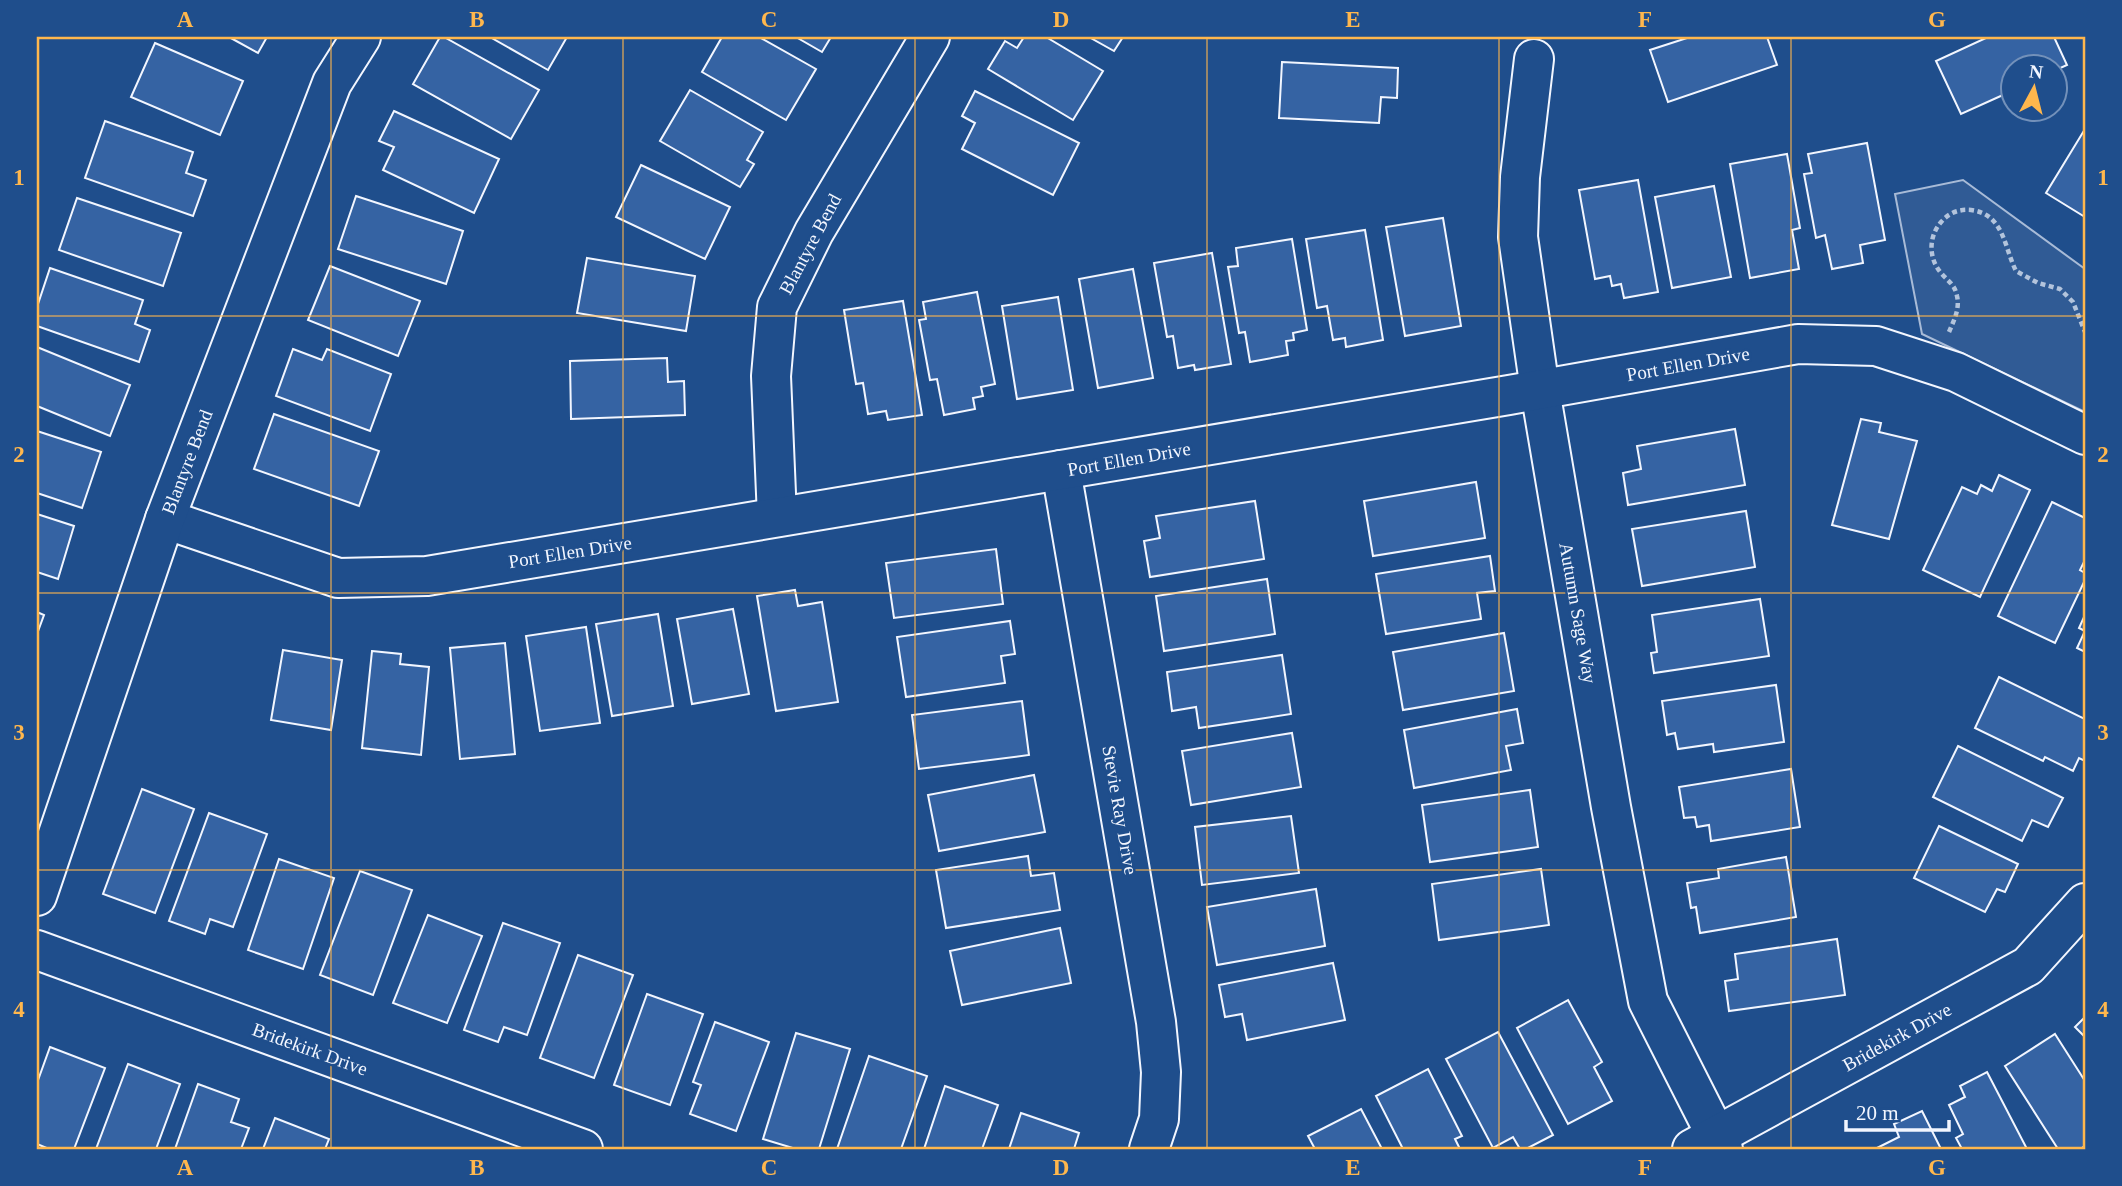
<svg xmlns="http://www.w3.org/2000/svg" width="2122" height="1186" font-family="'Times New Roman',serif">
<rect width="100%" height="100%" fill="#1f4e8c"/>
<polygon fill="#305b95" stroke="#a8bbd7" stroke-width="2" points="1963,180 2085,269 2085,412 1922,334 1895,194"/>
<g fill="#3563a3" stroke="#f2f6ff" stroke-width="2">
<polygon points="229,37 267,37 258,53"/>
<polygon points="440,37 444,37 539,90 511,139 413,84"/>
<polygon points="490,37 567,37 548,70"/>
<polygon points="722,37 759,37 816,69 786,120 702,72"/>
<polygon points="796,37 831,37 822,52"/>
<polygon points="1024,37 1046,37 1103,71 1073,120 988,69 1005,41 1017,48"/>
<polygon points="1089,37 1123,37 1114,51"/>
<polygon points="1690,37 1767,37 1777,65 1668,102 1650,50"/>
<polygon points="1988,37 2054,37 2067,65 2056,70 2056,66 2014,66 2014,90 1961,114 1936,61"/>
<polygon points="155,43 243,81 220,135 131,97"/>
<polygon points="1282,62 1398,68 1397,98 1381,97 1379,123 1279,118"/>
<polygon points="690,90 763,132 747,160 754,164 740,187 660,141"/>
<polygon points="975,91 1079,143 1053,195 962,149 975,123 962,116"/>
<polygon points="394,111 499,159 474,213 383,170 394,147 379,141"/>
<polygon points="105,121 193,152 186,173 206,180 193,216 85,178"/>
<polygon points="2085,129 2085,217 2046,193"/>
<polygon points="1867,143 1885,240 1860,245 1863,263 1832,269 1825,235 1816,238 1804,174 1812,173 1808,154"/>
<polygon points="1787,154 1800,228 1792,230 1799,269 1750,278 1730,164"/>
<polygon points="641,165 730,207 705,259 616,217"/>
<polygon points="1638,180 1658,292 1624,298 1621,284 1612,286 1610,276 1595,279 1579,190"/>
<polygon points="1714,186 1731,277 1672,288 1655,197"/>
<polygon points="356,196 463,231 446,284 338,249"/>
<polygon points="77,198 181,233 163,286 59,250"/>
<polygon points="1443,218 1461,326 1405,336 1386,227"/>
<polygon points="1365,230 1383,340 1346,347 1345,338 1333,340 1327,306 1317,308 1306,239"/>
<polygon points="1292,239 1307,330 1293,333 1294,340 1286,341 1288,355 1250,362 1245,332 1239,333 1228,267 1238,266 1236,248"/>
<polygon points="1212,253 1231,364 1195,370 1194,365 1178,368 1173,336 1167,337 1154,263"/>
<polygon points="587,258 695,276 686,331 577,313"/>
<polygon points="330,266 420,301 398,356 308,320"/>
<polygon points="50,268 143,300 135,324 150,330 139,362 37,326 37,307"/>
<polygon points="1133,269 1153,378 1098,388 1079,279"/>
<polygon points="977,292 995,384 981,387 983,396 973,398 975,409 944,415 937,379 930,380 919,320 926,319 923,302"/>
<polygon points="1058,297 1073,390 1017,399 1002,306"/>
<polygon points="903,301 922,415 888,420 886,411 868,414 863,383 856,384 844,310"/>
<polygon points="37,347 130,385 110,436 37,406"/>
<polygon points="293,349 322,360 327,349 391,374 370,431 276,396"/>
<polygon points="667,358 668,382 684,381 685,415 571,419 570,361"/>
<polygon points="274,414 379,451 359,506 254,469"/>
<polygon points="1861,419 1881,423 1879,432 1917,441 1889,539 1832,525"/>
<polygon points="1735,429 1745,485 1628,505 1623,473 1641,469 1637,446"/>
<polygon points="37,431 101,452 82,508 37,493"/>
<polygon points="1999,475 2030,490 1980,597 1923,570 1962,487 1977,494 1981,485 1992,491"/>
<polygon points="1476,482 1485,538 1373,556 1364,501"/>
<polygon points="1255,501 1264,559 1150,577 1144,541 1160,538 1156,516"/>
<polygon points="2052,502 2085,518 2085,560 2080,570 2085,573 2085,580 2055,643 1998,616"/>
<polygon points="1746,511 1755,567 1642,586 1632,529"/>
<polygon points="37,514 74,526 58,579 37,572"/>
<polygon points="996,549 1003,604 894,618 886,563"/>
<polygon points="1490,556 1495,591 1477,593 1481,619 1386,634 1376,574"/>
<polygon points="1267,579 1275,634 1164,651 1156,596"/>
<polygon points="795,590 798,606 822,602 838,702 776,711 757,596"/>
<polygon points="1760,599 1769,656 1654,673 1651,653 1657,652 1652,615"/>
<polygon points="733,609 749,694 692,704 677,619"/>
<polygon points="37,612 44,615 37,634"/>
<polygon points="658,614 673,706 612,716 596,624"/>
<polygon points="2085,615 2085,652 2077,648 2085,631 2079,628"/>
<polygon points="1010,621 1015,654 1001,656 1005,683 906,697 897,637"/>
<polygon points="586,627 600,723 540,731 526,636"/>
<polygon points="1504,633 1514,691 1403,710 1393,652"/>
<polygon points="505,643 515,754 460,759 450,648"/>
<polygon points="283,650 342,660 331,730 271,720"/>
<polygon points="372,651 401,654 400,664 429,667 421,755 362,748"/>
<polygon points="1282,655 1291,714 1199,728 1196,707 1172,711 1167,672"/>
<polygon points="1999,677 2085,719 2085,761 2079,758 2073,771 2045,757 2043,761 1975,728"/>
<polygon points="1776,685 1784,742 1714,752 1713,744 1678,749 1675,733 1667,735 1662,701"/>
<polygon points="1022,701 1029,755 919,769 912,715"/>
<polygon points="1517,709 1523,743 1506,746 1511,770 1414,788 1404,730"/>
<polygon points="1292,733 1301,787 1191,805 1182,751"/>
<polygon points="1958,746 2063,798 2048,827 2032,820 2022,841 1933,797"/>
<polygon points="1791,769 1800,827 1711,841 1709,825 1697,827 1695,817 1684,818 1679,787"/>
<polygon points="1034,775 1045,832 939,851 928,795"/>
<polygon points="142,789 194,809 155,913 103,894"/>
<polygon points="1530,790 1538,847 1430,862 1422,805"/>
<polygon points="209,813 267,834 233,927 210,919 205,934 169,921"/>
<polygon points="1291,816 1299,873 1202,885 1195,827"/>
<polygon points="1939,826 2018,864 2005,892 1997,889 1985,912 1914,878"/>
<polygon points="1028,856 1031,876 1054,873 1060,910 946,928 936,870"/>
<polygon points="1786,857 1796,917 1700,933 1696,907 1691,908 1687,883 1719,878 1718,869"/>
<polygon points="279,859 334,878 303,969 248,950"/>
<polygon points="1541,869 1549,925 1439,940 1432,884"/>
<polygon points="360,871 412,890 373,995 320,975"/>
<polygon points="1316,889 1325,946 1217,965 1207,907"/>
<polygon points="428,915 482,936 447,1023 393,1003"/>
<polygon points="503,923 560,943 527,1035 504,1027 498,1042 464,1030"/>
<polygon points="1060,928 1071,983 962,1005 950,951"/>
<polygon points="1837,939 1845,995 1729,1011 1725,981 1738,979 1735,954"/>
<polygon points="578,955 633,975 594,1078 540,1058"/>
<polygon points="1333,963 1345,1020 1247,1040 1242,1014 1225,1017 1219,985"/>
<polygon points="647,994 703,1014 670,1105 614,1085"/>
<polygon points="1568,1000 1602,1062 1594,1067 1612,1101 1568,1124 1517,1028"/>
<polygon points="2085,1017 2085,1037 2075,1027"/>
<polygon points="715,1022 769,1042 736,1131 690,1114 701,1085 693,1082"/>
<polygon points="1498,1032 1553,1135 1526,1149 1520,1149 1513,1137 1493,1148 1446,1059"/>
<polygon points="796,1033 850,1049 819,1149 796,1149 763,1139"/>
<polygon points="2055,1034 2085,1081 2085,1146 2080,1149 2058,1149 2005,1066"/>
<polygon points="50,1047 105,1068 74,1149 49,1149 37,1144 37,1083"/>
<polygon points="869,1056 927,1076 901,1149 837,1149"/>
<polygon points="128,1064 180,1084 156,1149 96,1149"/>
<polygon points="1428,1069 1462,1136 1455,1139 1460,1149 1403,1149 1376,1096"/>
<polygon points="1987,1072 2027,1149 1962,1149 1956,1138 1963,1134 1949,1105 1965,1097 1960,1086"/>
<polygon points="198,1084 239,1099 231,1122 249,1128 241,1149 175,1149"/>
<polygon points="945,1086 998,1105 982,1149 924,1149"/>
<polygon points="1361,1109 1382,1149 1315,1149 1308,1136"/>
<polygon points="1922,1111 1941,1149 1875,1149 1899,1137 1894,1124"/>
<polygon points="1021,1113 1079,1133 1074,1149 1009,1149"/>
<polygon points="275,1118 329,1139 325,1149 263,1149"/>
</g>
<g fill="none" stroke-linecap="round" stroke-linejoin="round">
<g stroke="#f2f6ff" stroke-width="42">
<g id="minor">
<polyline points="1534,59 1520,177 1518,237 1540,390 1611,807 1648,1001 1723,1149"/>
<polyline points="1061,470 1156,1022 1161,1072 1159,1119 1149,1149"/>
<polyline points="777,517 771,376 777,307 814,232 930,37"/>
<polyline points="165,519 338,578 427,576 1509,395 1798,344 1876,346 1956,372 2085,435"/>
<polyline points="37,896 165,519 332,83 361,37"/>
<polyline points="37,950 583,1149"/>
<polyline points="1692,1149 2028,966 2085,903"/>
</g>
</g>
<path stroke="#b3c4dc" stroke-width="4.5" stroke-dasharray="5 3.5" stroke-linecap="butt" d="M1949 332C1954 320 1960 309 1957 296 1955 285 1949 282 1942 274 1928 259 1928 236 1942 221 1950 212 1960 209 1971 210 2004 214 2004 247 2016 271L2038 283 2060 289 2073 302 2085 332"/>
<use href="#minor" stroke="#1f4e8c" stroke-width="38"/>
</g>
<path fill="none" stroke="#ffb74d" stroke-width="2" stroke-opacity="0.55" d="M331 37V1149M623 37V1149M915 37V1149M1207 37V1149M1499 37V1149M1791 37V1149M37 316H2085M37 593H2085M37 870H2085"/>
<g text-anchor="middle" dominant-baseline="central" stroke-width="5" stroke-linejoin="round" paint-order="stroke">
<g font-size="19" fill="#f2f6ff" stroke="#1f4e8c">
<text transform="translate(810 244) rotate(-62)">Blantyre Bend</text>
<text transform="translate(1688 364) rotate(-10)">Port Ellen Drive</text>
<text transform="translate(1129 459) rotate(-10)">Port Ellen Drive</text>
<text transform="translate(187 462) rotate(-69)">Blantyre Bend</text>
<text transform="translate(570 552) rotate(-9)">Port Ellen Drive</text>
<text transform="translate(1578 613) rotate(80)">Autumn Sage Way</text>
<text transform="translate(1120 810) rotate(80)">Stevie Ray Drive</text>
<text transform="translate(1897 1037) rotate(-29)">Bridekirk Drive</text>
<text transform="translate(310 1049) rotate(20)">Bridekirk Drive</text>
</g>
</g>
<rect width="2122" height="1186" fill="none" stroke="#1f4e8c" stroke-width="77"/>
<g transform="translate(2034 88) rotate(7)"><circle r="33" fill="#1f4e8c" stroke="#7391ba" stroke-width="2"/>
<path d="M0-5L12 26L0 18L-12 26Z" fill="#ffb74d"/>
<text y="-10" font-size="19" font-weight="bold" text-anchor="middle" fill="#f2f6ff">N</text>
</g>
<path d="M1846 1120v10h103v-10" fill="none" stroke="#f2f6ff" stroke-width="3.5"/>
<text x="1856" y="1120" font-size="21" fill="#f2f6ff" stroke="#1f4e8c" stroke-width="5" paint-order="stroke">20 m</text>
<rect x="38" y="38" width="2046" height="1110" fill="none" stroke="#ffb74d" stroke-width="2.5"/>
<g font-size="23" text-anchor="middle" font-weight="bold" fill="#ffb74d">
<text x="185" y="27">A</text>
<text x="477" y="27">B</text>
<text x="769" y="27">C</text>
<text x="1061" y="27">D</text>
<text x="1353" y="27">E</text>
<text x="1645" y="27">F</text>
<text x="1937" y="27">G</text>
<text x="19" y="185">1</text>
<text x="2103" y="185">1</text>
<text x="19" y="462">2</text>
<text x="2103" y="462">2</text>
<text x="19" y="740">3</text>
<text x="2103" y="740">3</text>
<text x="19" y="1017">4</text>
<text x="2103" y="1017">4</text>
<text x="185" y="1175">A</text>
<text x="477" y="1175">B</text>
<text x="769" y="1175">C</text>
<text x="1061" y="1175">D</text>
<text x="1353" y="1175">E</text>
<text x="1645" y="1175">F</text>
<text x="1937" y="1175">G</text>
</g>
</svg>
